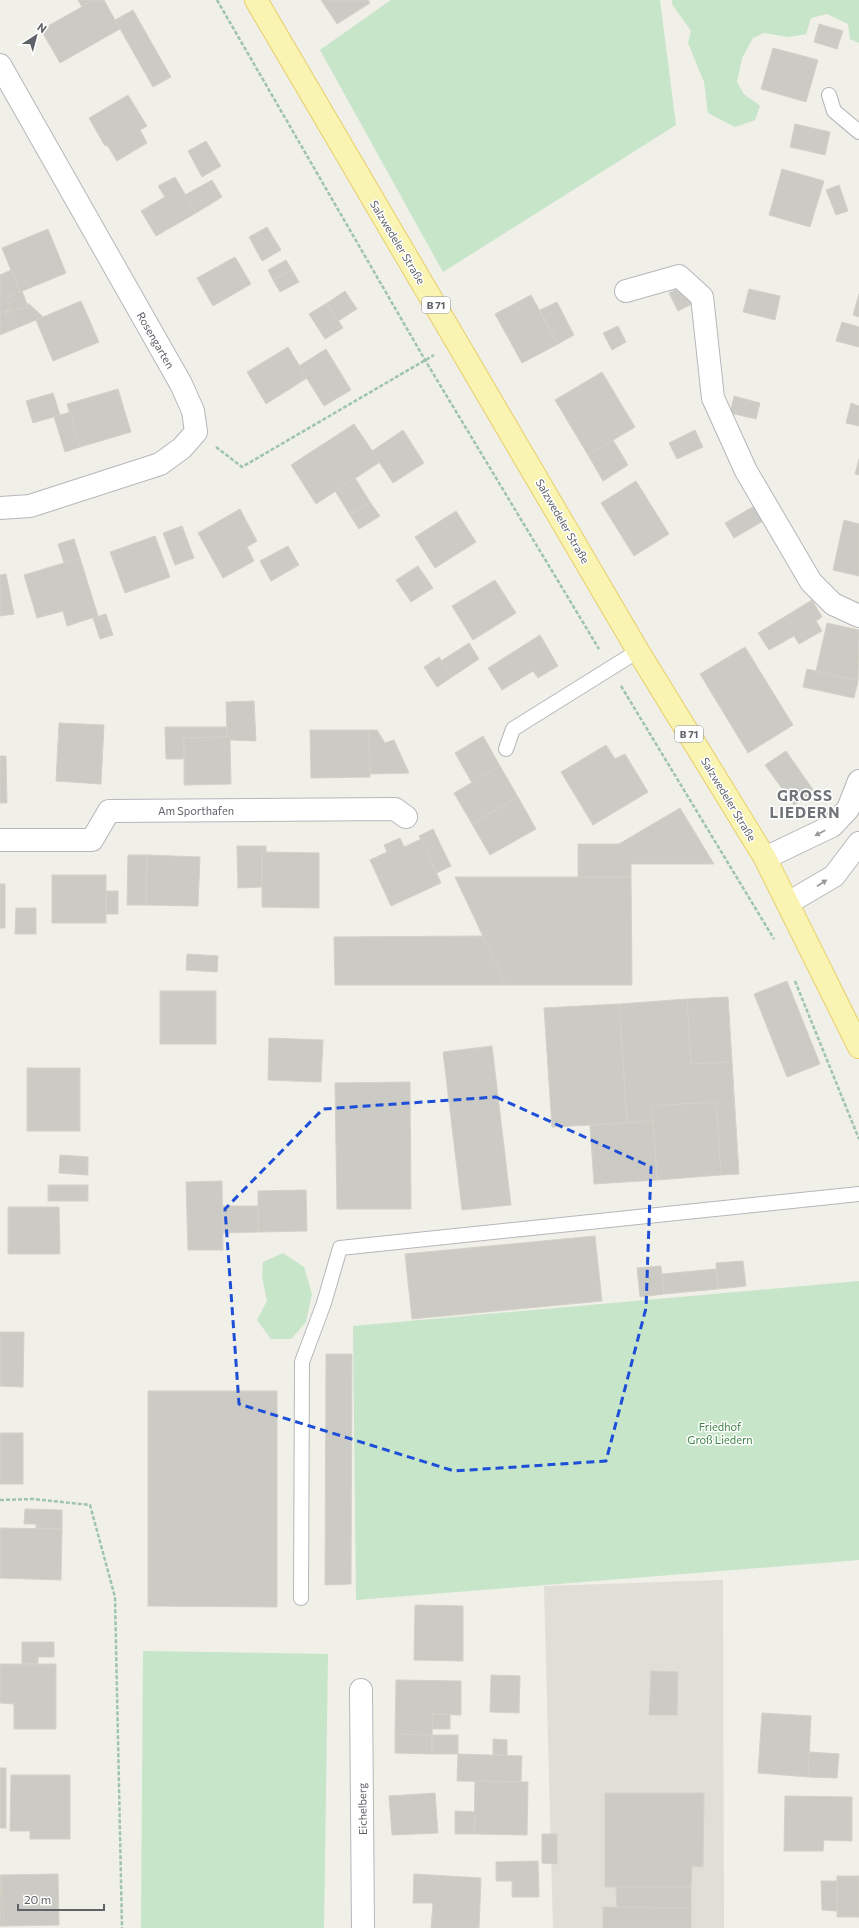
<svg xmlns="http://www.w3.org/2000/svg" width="859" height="1928" font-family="Commissioner,sans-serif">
<rect width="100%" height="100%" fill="#f0efe8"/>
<polygon fill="#e0ded6" points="723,1580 724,1928 553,1928 544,1586"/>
<g fill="#c6e5c9">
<polygon points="391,0 660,0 676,125 443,272 320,50"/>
<polygon points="672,0 859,0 859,43 850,39 848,24 827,14 811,18 806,34 789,37 764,33 753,38 742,58 737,82 744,94 760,106 755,120 735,127 708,113 704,82 688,43 691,31 672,4"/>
<polygon points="283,1253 304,1267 312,1294 306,1322 291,1339 271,1339 257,1320 267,1301 262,1277 263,1262"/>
<polygon points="859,1281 859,1560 356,1600 353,1326"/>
<polygon points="143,1651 328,1654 324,1928 141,1928"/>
</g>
<g fill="#cccac4" stroke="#d4d1c6">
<polygon points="78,0 94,0 82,7"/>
<polygon points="94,0 104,0 120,29 60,63 41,30"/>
<polygon points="321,0 368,0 370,3 337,24"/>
<polygon points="133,10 171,77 153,87 115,20"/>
<polygon points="819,24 843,31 837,49 814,42"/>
<polygon points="773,48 818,60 806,102 761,89"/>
<polygon points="128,95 147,126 140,130 147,143 117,161 107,145 105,146 89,118"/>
<polygon points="795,124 830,132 825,155 790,147"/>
<polygon points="206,141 221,166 202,177 188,151"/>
<polygon points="782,169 824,181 810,227 769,215"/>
<polygon points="175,177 196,213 156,236 141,211 165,197 158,186"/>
<polygon points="212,180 222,197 196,213 185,195"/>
<polygon points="839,185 848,211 836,215 826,190"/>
<polygon points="267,227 281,250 262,261 249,237"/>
<polygon points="48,229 66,273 20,292 2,248"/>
<polygon points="235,257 251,284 213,306 197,278"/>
<polygon points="286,260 292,270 273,280 268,270"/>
<polygon points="11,270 20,292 6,298 11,308 0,313 0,275"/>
<polygon points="292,270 299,282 280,292 273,280"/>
<polygon points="683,286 692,304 678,311 669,293"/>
<polygon points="749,289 780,296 775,320 743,312"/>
<polygon points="22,291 28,307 4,313 11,308 6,298"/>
<polygon points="345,291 357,309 338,321 327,303"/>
<polygon points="859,294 859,317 853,315"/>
<polygon points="531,295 558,344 522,363 495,314"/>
<polygon points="81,301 99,342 53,361 36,320"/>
<polygon points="557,302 574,335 558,344 540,310"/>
<polygon points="28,303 43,317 19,327 4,313 28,307"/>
<polygon points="327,303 343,328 325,339 309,314"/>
<polygon points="11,308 4,313 19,327 0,335 0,313"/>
<polygon points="842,322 859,327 859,347 836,341"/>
<polygon points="618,326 626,342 612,350 603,333"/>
<polygon points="288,347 307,378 266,404 247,372"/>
<polygon points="326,349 351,390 324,406 299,366"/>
<polygon points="602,372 635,427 588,455 555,400"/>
<polygon points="118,389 131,432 80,447 67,404"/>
<polygon points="53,393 60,415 33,423 26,401"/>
<polygon points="734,396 760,403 756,419 730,413"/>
<polygon points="851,403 859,406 859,426 846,423"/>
<polygon points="70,412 80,447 65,452 54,417"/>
<polygon points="354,424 380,462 316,504 291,465"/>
<polygon points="403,430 424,463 393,483 372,451"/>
<polygon points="695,430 703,447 677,459 669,443"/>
<polygon points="613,440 628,465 603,481 588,455"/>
<polygon points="859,459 859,475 855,474"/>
<polygon points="355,478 370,502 350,515 335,491"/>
<polygon points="636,481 669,534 634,556 601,503"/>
<polygon points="370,502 380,516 359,529 350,515"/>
<polygon points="756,505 765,520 734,538 725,523"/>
<polygon points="240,509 257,541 247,547 254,561 223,578 198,533"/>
<polygon points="456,511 476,542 435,568 415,537"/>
<polygon points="844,520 859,524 859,576 833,570"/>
<polygon points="182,526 194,558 175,565 163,533"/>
<polygon points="155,536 170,577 125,593 110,552"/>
<polygon points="74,539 80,558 64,563 58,544"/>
<polygon points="288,546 299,565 271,581 260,561"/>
<polygon points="80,558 98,616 67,626 63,611 37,618 24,575"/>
<polygon points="418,566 433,588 411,602 396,580"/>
<polygon points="6,574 14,614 0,616 0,575"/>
<polygon points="495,580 516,613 473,640 452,606"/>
<polygon points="812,600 822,617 816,621 822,631 799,644 794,636 769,650 758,633"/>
<polygon points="106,614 113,635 100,639 93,618"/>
<polygon points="827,623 859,630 858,681 816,671"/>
<polygon points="540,635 558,666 538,678 533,671 502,690 488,668"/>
<polygon points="469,643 479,659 452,677 441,661"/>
<polygon points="745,647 793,725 748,753 700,674"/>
<polygon points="439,657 452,677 437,687 424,667"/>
<polygon points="807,669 858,681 854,698 803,687"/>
<polygon points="254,701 256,741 231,740 230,737 227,737 226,702"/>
<polygon points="59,723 104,725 101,784 56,781"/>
<polygon points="165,727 227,727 227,737 184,738 184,759 166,759"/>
<polygon points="310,730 369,730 370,777 311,778"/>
<polygon points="369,730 377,730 385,743 394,740 409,773 370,774"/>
<polygon points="483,736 500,766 472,783 455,753"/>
<polygon points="227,737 230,737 231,784 184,785 184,738"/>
<polygon points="606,745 615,759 625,754 648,792 593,825 561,772"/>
<polygon points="786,751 814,791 794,805 765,765"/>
<polygon points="0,756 6,756 7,803 0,803"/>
<polygon points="500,766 518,797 472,824 454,793"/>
<polygon points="518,797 536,829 490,855 472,824"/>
<polygon points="680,808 714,864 631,864 631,877 578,877 578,844 619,844"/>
<polygon points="433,829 451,866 437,873 419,836"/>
<polygon points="400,838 404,847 421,839 441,883 391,906 370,860 387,852 384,845"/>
<polygon points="237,846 266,846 266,852 262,853 262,887 238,888"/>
<polygon points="266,852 319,853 319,908 262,907 262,853"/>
<polygon points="128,855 147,855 146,905 127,905"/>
<polygon points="147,855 200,857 198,906 146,905"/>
<rect x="52" y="875" width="54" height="48"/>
<polygon points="455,877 631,877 632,985 506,985"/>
<rect x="0" y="884" width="5" height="44"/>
<rect x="106" y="891" width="12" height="23"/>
<polygon points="16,908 36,908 36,934 15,934"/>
<polygon points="483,936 506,985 335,985 334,937"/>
<polygon points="187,954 218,956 217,972 186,970"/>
<polygon points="787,981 820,1064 787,1077 754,994"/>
<rect x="160" y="991" width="56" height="53"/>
<polygon points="728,997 732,1062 691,1064 687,999"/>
<polygon points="687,999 691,1064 732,1062 739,1174 721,1175 716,1102 652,1106 653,1121 627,1123 619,1004"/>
<polygon points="619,1004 627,1123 552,1127 544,1008"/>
<polygon points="269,1038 323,1040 321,1082 268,1080"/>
<polygon points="492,1046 511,1205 462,1210 443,1052"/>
<rect x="27" y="1068" width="53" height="63"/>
<polygon points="410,1082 411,1209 337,1209 335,1083"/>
<polygon points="716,1102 721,1175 657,1180 652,1106"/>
<polygon points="653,1121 657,1180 594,1184 590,1125"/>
<polygon points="60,1155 88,1157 88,1175 59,1173"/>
<polygon points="222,1181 223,1250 188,1250 186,1182"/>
<rect x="48" y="1185" width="40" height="16"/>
<polygon points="306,1190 307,1231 258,1232 258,1191"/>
<polygon points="222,1206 258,1206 258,1232 223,1233"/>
<polygon points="8,1207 59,1207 60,1254 8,1254"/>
<polygon points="595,1236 602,1301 412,1319 405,1254"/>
<polygon points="743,1261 746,1286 718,1289 716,1263"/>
<polygon points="661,1266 664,1294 640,1297 637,1268"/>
<polygon points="716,1269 718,1289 664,1294 662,1274"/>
<polygon points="0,1332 24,1332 23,1387 0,1386"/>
<polygon points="326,1354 352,1354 351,1584 325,1585"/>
<polygon points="148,1391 277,1391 277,1607 148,1606"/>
<rect x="0" y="1433" width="23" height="51"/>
<polygon points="25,1509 62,1510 62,1529 36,1529 36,1524 24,1524"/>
<polygon points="0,1528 62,1529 61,1580 0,1578"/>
<polygon points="415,1605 463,1606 463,1661 414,1660"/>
<polygon points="22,1642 54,1642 54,1657 38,1657 38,1664 22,1664"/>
<polygon points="0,1664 56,1664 56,1729 14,1729 14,1704 0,1703"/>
<polygon points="651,1671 678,1672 677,1715 649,1715"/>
<polygon points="491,1675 520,1676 519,1713 490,1712"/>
<polygon points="396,1680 461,1681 461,1715 433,1714 432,1735 395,1734"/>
<polygon points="762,1713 811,1716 808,1777 758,1773"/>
<polygon points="433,1714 450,1714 450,1729 432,1729"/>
<polygon points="395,1734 432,1735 432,1754 395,1753"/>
<rect x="432" y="1735" width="26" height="19"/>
<polygon points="493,1739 507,1740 507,1755 493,1755"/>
<polygon points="809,1752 839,1754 837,1778 808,1777"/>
<polygon points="458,1754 522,1756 521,1782 457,1781"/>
<rect x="0" y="1768" width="6" height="60"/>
<polygon points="11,1775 70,1775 70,1839 30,1839 30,1831 10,1831"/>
<polygon points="475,1781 528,1782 527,1835 474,1834"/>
<polygon points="435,1793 438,1833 392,1835 389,1796"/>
<polygon points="605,1793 704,1793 703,1867 692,1866 691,1887 605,1887"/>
<polygon points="785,1796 852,1797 852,1841 824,1840 823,1851 784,1851"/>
<polygon points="455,1811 475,1812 474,1834 455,1834"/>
<polygon points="542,1834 557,1834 557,1864 542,1863"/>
<polygon points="538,1861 539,1897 512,1897 512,1881 496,1881 496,1862"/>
<polygon points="58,1874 59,1925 4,1926 1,1875"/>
<polygon points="414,1874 481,1878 479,1928 431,1928 433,1903 413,1903"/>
<polygon points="0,1875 1,1875 4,1926 0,1926"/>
<rect x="837" y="1876" width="22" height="41"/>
<polygon points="821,1881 837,1881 837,1911 822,1910"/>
<polygon points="616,1887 691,1887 691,1908 617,1907"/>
<polygon points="603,1907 691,1908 691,1928 603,1928"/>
</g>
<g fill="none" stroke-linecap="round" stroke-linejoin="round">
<g stroke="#b5b7bb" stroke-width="16">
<g id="lane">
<polyline points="829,95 834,111 859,132"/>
<polyline points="506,749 513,729 638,651"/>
<polyline points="301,1598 302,1362 324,1303 340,1248 859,1194"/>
</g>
</g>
<g stroke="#b5b7bb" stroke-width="24">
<g id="street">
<polyline points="0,65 181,384 193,411 196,432 182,448 160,464 30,506 0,508"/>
<polyline points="626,291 679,276 702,297 713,398 746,471 811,582 833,604 859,616"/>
<polyline points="0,840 92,840 109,811 395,809 406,817"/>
<polyline points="765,858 832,826 848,809 859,781"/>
<polyline points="788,903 834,876 859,843"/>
<polyline points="361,1690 363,1928"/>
</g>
</g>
<g stroke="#e9cf68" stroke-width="24">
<polyline id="primary" points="256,0 638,651 765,858 859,1047"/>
</g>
<g stroke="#9ec4ac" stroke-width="2.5" stroke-dasharray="4 2" stroke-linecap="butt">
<polyline points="217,0 425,360 599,649"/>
<polyline points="216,447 242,467 434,355"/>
<polyline points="621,686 774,939"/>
<polyline points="795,981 859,1139"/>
<polyline points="0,1500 33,1499 90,1505 115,1597 122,1928"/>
</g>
<use href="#lane" stroke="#fff" stroke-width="14"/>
<use href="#street" stroke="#fff" stroke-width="22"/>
<use href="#primary" stroke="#faf4b3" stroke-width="22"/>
</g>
<defs><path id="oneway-solid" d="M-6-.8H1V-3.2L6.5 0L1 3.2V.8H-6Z"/></defs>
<g fill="#97999c">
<use href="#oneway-solid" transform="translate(820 833) rotate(152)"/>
<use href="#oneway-solid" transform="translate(822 883) rotate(-33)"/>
</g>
<path fill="none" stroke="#1d4ed8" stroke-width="3" stroke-dasharray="8 5" stroke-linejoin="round" d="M496 1097 651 1167 646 1308 606 1461 454 1471 239 1404 225 1209 323 1109Z"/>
<g text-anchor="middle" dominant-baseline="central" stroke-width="3" stroke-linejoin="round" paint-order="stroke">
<g fill="#fff" stroke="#8f9195" stroke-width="1">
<rect x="422" y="297" width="28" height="16" rx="3"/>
<rect x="675" y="726" width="28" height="16" rx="3"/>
</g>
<g font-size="10" font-weight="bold" fill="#5f6267">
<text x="436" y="305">B 71</text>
<text x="689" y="734">B 71</text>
</g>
<g font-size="11" fill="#5f6267" stroke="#fff">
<text transform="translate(398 242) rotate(59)">Salzwedeler Straße</text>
<text transform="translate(156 340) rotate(60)">Rosengarten</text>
<text transform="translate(563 521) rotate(60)">Salzwedeler Straße</text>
<text transform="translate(729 799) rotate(59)">Salzwedeler Straße</text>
<text x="196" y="810">Am Sporthafen</text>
<text transform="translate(362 1809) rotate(-91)">Eichelberg</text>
</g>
<g font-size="11" fill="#3b8243" stroke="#fff">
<text x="720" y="1426">Friedhof<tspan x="720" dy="13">Groß Liedern</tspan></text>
</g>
<g font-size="15" font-weight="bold" letter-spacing="1" fill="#707479" stroke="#fff">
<text x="805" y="795">GROSS<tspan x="805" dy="17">LIEDERN</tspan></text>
</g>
</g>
<g transform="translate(36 36) rotate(36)" stroke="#ffffff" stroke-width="3" paint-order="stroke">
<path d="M0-3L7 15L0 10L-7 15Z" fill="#5f6267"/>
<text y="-6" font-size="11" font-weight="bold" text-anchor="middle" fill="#5f6267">N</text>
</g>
<path d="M18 1904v6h86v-6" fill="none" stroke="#5f6267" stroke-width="2"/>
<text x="24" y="1904" font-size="12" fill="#5f6267" stroke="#ffffff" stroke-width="3" paint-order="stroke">20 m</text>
</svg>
